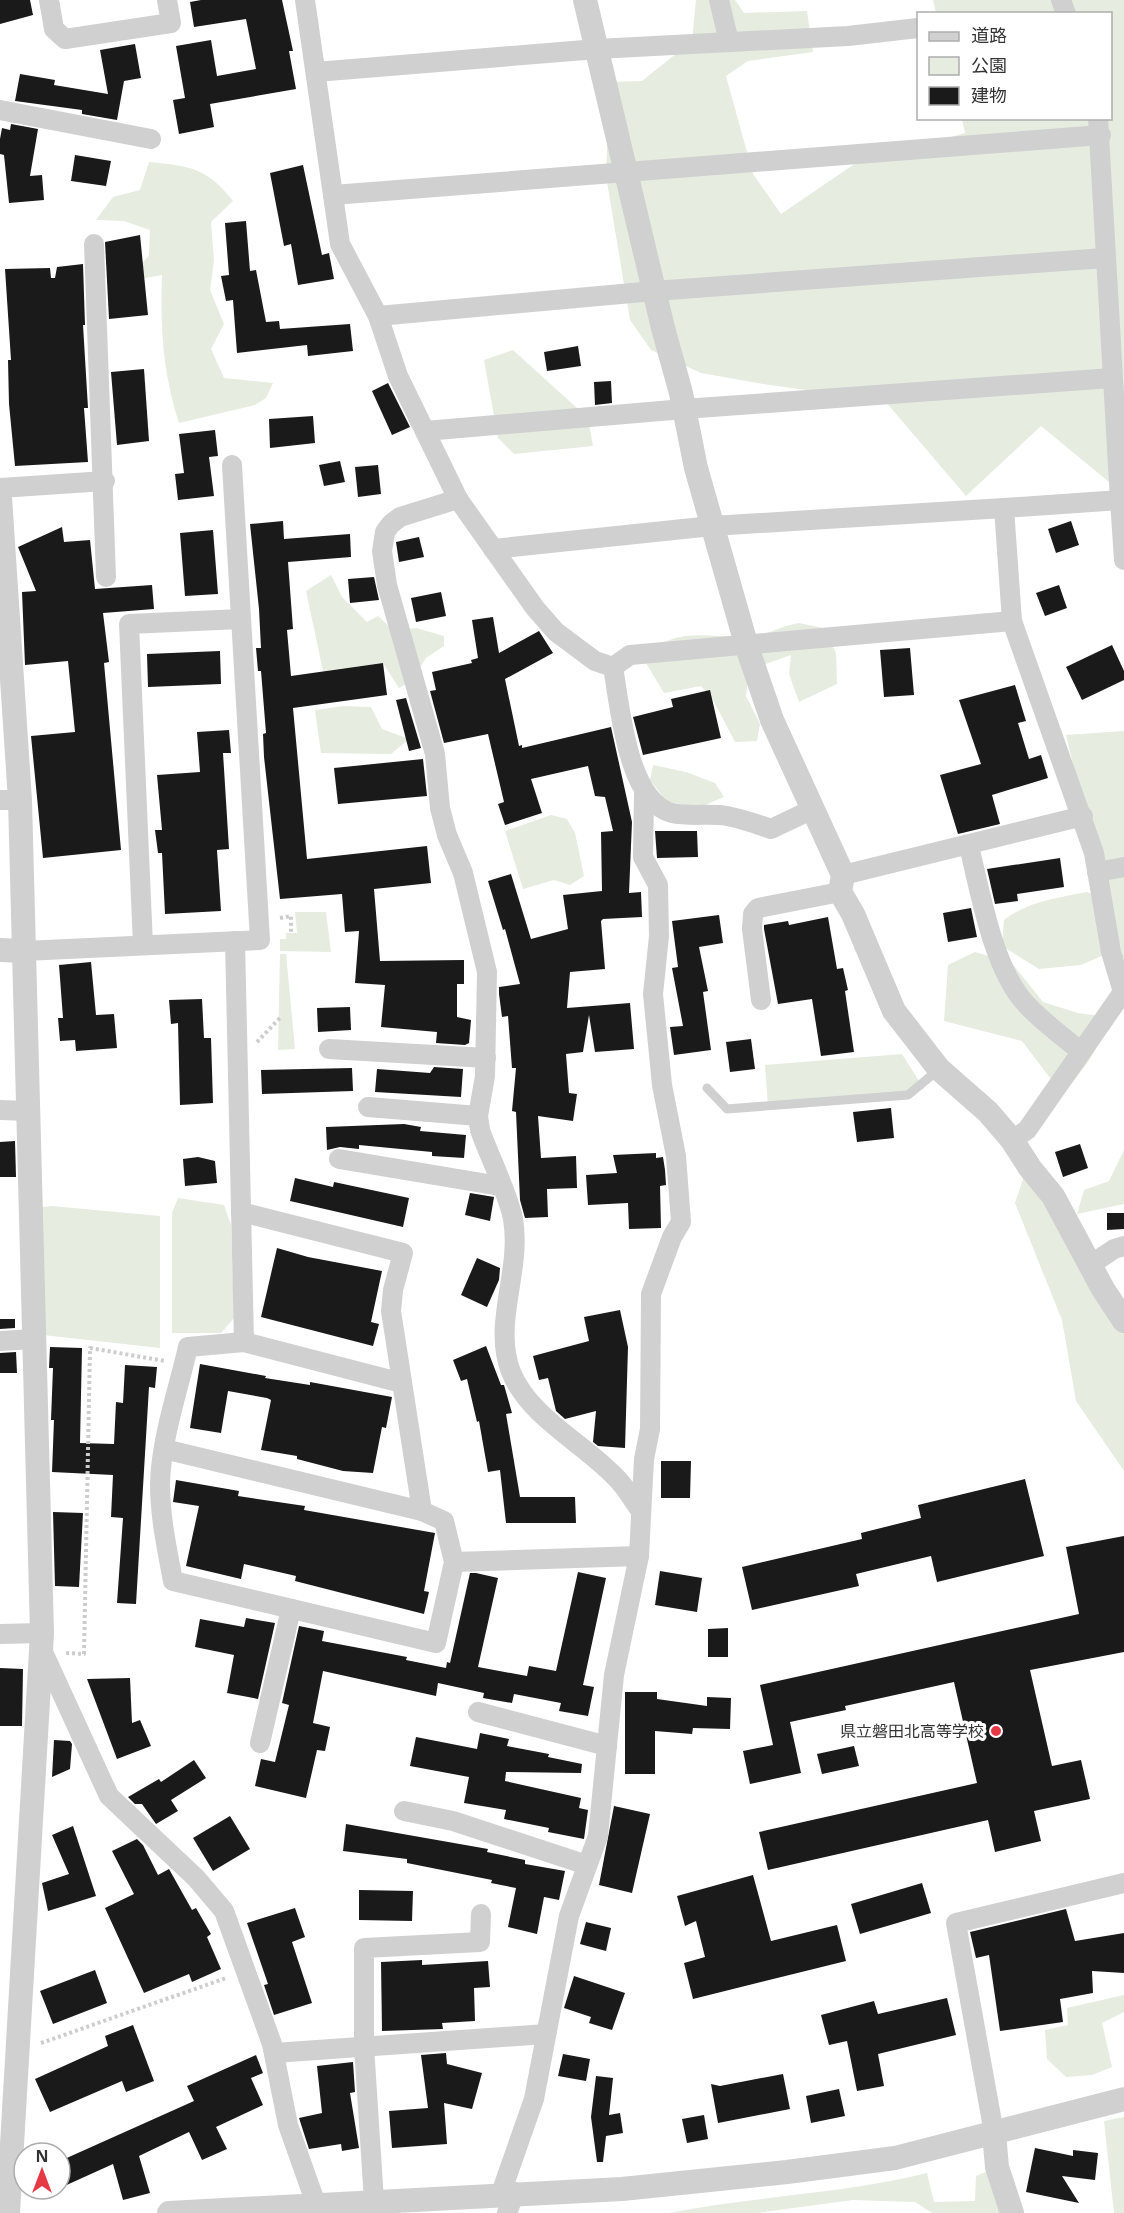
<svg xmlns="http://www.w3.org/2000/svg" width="1124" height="2213" font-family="'Open Sans','Noto Sans JP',sans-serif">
<rect width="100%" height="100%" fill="#fff"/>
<g fill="#e6ecdf">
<polygon points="696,0 735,0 744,13 807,11 813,52 748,61 726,76 753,174 781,214 853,165 965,133 962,119 1110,118 1110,14 936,13 933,0 1124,0 1124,502 1109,482 1041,426 966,496 885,401 763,384 701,373 651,350 630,320 606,176 610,82 642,81 692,41"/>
<path d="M149 162C191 166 207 168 233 201L211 222 214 261 210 290 224 324 211 349 224 378 273 383 266 398 255 405 179 423C163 374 160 327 162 275L128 281 149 255 150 230 124 221 96 220 113 197 140 190Z"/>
<polygon points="513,350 588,418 593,446 514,454 498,438 484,360"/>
<polygon points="331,575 342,597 367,622 378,616 394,631 416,628 444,636 444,646 426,658 410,682 399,688 383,663 323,671 306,591"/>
<path d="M799 623 823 628 836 653 837 684 799 702 789 674 791 655 749 670 746 696 760 724 757 741 735 742 712 698 701 686 664 693 643 658C679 621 715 642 759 635 773 632 785 625 799 623Z"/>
<polygon points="343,706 371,707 382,729 409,739 391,754 321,753 315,710"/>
<polygon points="1124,731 1124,975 1066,735"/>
<polygon points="653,765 686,772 715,783 724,797 698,808 666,801 650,780"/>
<polygon points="551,815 567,819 575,833 584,876 570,885 554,880 523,889 505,831"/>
<path d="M1087 892 1101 898 1111 952 1081 965 1039 969 1002 946 1004 920C1029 901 1057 898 1087 892Z"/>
<polygon points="295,912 326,912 331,952 280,951 280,939 286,939 286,933 297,933"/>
<polygon points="975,952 1011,962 1043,1002 1078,1013 1114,1018 1088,1062 1063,1095 1022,1041 944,1021 948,965"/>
<polygon points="280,954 286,954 295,1049 278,1050"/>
<polygon points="902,1054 924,1089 768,1106 765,1065"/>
<polygon points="1124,1150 1124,1204 1077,1214 1084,1190 1109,1181"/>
<polygon points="1030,1158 1124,1318 1124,1471 1076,1401 1062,1320 1015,1203"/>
<polygon points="178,1198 224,1205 231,1225 234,1318 221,1333 172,1333 172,1213"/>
<polygon points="52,1206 160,1216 160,1348 34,1334 31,1208"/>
<polygon points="1124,1995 1124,2012 1102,2023 1112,2067 1092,2075 1066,2077 1047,2059 1045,2030 1068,2025 1067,2008"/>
<polygon points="1124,2117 1124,2213 1114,2213 1104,2121"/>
<path d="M997 2167 1016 2213H932L915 2202 853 2200 757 2213H669C754 2196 843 2194 927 2173L934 2202 975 2201 976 2176Z"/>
</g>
<g fill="#1a1a1a">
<polygon points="0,0 30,0 33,15 0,24"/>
<polygon points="201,0 282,0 293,51 289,51 296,89 210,104 214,127 179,134 173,100 185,98 176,46 211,40 217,76 256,69 246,19 194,27 190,2"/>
<polygon points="135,44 141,78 124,81 117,120 82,114 82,110 15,101 20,74 55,80 54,85 108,94 100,50"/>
<polygon points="11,124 38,129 30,176 42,175 44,200 9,203 4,155 0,154 0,139 2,128 10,130"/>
<polygon points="75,155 111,161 106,186 71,181"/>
<polygon points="303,165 322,255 329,253 334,279 298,285 291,244 284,246 270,173"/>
<polygon points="246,221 250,271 256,270 266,322 279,321 280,329 350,324 353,351 308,356 307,345 237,353 233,300 226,301 221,276 229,275 225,223"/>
<polygon points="140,235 148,315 109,319 105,242"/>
<polygon points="83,264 85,325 83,325 88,408 84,408 88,462 15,466 9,404 8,360 11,360 5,269 50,268 51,278 55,278 57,267"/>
<polygon points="578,346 581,366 547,371 544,352"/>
<polygon points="144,369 149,441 117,445 111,372"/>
<polygon points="611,381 612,403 595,405 594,382"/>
<polygon points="388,383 410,427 392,435 372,391"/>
<polygon points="313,416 315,443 270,448 269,419"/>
<polygon points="215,430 218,456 209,457 214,496 178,500 175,474 184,473 179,434"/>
<polygon points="340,461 345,482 324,486 319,465"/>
<polygon points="378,465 381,494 358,497 355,467"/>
<polygon points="283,521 284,539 350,534 351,557 288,562 293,629 287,630 291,676 383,663 387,695 293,708 307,859 427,846 431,883 374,889 380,961 464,960 464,984 457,984 457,1017 471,1020 469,1043 465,1045 436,1043 437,1032 381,1027 385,985 355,983 359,931 345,932 342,894 280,899 264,757 263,734 266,733 261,671 258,671 256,648 261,648 259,609 250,524"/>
<polygon points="1071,521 1079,545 1056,553 1048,529"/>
<polygon points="62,527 64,542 90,540 95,589 152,585 154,609 103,613 109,662 104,663 121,850 43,858 31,736 75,732 68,661 25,665 22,592 36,591 18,547"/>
<polygon points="213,530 218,594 185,596 180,533"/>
<polygon points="419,537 424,557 399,562 396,542"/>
<polygon points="374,577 379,600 350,603 348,579"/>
<polygon points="1059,585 1067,608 1045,616 1036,593"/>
<polygon points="441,592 446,616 416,622 411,598"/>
<polygon points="493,617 499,653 539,631 553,653 505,679 519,746 522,745 522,748 611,727 632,822 629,893 641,892 642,917 603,919 601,921 605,969 570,972 567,1008 630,1003 634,1049 595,1052 589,1015 583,1052 566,1054 569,1093 577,1094 573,1121 538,1116 541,1158 576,1156 577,1188 547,1189 548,1217 525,1218 520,1200 516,1112 512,1111 516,1068 512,1068 508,1016 502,1017 499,994 499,987 520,984 505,929 503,930 488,881 511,874 531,939 568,929 563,895 602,891 601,832 613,831 605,797 595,796 588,766 531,779 542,813 505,825 498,804 504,802 488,734 444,743 430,691 436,690 432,672 472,663 471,660 478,658 472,620"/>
<polygon points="1112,645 1124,671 1124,680 1082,700 1066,667"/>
<polygon points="910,648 914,695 884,697 880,650"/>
<polygon points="220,651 221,684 148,687 147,654"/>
<polygon points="1015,685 1026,721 1018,723 1029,759 1041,755 1048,778 992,795 1000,824 958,834 940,775 981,764 959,700"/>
<polygon points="710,690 721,738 643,755 633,717 673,707 671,699"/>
<polygon points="406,698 421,748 409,751 396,700"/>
<polygon points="229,730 231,753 223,753 229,849 217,850 221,911 165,914 162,853 158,853 155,830 162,830 157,775 200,772 197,732"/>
<polygon points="423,759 427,796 338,804 334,768"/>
<polygon points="655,831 697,831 698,857 657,858"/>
<polygon points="1060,858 1064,887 1017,894 1018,901 995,904 987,869"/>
<polygon points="971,908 977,937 948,942 943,913"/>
<polygon points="719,915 723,943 699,947 708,991 703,992 711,1050 674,1055 670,1027 683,1026 672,968 678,967 672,921"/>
<polygon points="828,917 837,969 843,968 848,990 845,991 854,1052 821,1056 812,999 778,1004 764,929 764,925 788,921 789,925"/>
<polygon points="91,962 96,1015 114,1014 117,1048 76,1051 75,1040 60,1041 58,1018 63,1018 59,965"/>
<polygon points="202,999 204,1038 211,1038 213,1103 180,1105 178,1023 171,1024 169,1000"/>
<polygon points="350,1007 351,1030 318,1032 317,1008"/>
<polygon points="751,1039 755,1069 730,1072 726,1042"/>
<polygon points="434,1067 463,1069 461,1097 375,1092 377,1069 430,1073"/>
<polygon points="352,1068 353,1091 262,1094 261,1070"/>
<polygon points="891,1108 894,1138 857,1142 853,1112"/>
<polygon points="404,1124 421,1127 420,1131 466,1135 464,1158 432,1156 432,1152 359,1145 359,1149 340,1147 327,1150 326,1127"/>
<polygon points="15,1141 16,1177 0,1177 0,1142"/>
<polygon points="1080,1144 1088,1168 1063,1177 1055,1152"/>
<polygon points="656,1153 656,1158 663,1157 665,1170 666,1185 660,1186 661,1228 629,1229 628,1203 588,1205 586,1175 617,1173 613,1155"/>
<polygon points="198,1157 215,1161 217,1183 185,1186 183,1159"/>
<polygon points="295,1178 333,1187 334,1182 409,1198 403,1227 290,1201"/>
<polygon points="470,1193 494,1197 490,1221 465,1215"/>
<polygon points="1107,1213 1124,1213 1124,1229 1107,1230"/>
<polygon points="277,1248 308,1257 382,1271 371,1322 379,1324 373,1346 261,1317"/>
<polygon points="477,1258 500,1268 499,1280 487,1307 461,1295"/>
<polygon points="620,1310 628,1347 625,1448 598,1446 593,1442 596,1411 565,1419 556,1411 548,1378 539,1380 533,1356 589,1341 584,1317"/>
<polygon points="0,1319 15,1319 15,1328 0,1329"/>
<polygon points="486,1346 501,1385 504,1385 512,1413 506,1414 520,1497 575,1497 576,1523 506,1523 500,1470 488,1472 479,1421 477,1422 467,1379 461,1381 453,1360"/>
<polygon points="50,1347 82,1348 80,1443 114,1444 116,1402 123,1403 125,1365 157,1367 155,1388 149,1387 136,1604 117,1603 123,1518 111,1517 113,1475 52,1472 54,1420 51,1420 53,1368 49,1368"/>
<polygon points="16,1352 17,1373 0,1373 0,1353"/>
<polygon points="200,1364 266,1376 265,1378 310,1385 310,1382 392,1397 386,1428 382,1427 373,1473 343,1471 297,1459 297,1456 261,1450 271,1400 267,1398 228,1391 221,1433 190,1428"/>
<polygon points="661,1461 691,1461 690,1498 661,1498"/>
<polygon points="1025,1479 1044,1556 937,1582 931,1556 856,1574 859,1586 752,1610 742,1567 862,1539 861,1533 921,1518 918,1505"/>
<polygon points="176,1480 239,1491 238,1496 305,1506 304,1510 435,1533 424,1591 429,1592 424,1614 295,1581 296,1576 244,1564 241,1579 186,1566 199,1506 173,1502"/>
<polygon points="53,1512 83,1513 79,1587 55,1586"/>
<polygon points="1124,1536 1124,1652 1030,1670 1052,1766 1081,1760 1090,1799 1034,1811 1041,1841 995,1852 988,1820 768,1870 759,1832 977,1783 954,1682 845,1706 846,1710 790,1722 801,1773 750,1784 743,1751 773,1745 760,1685 1079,1614 1066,1547"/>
<polygon points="660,1571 702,1578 697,1612 655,1605"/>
<polygon points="578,1572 606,1578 583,1685 594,1687 588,1716 559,1711 561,1703 514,1694 512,1703 483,1698 484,1693 438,1683 436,1696 323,1671 313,1723 330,1727 325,1751 317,1750 306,1798 255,1786 261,1759 275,1762 289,1705 282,1703 299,1626 324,1631 322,1641 407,1657 406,1660 446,1668 447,1662 450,1663 470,1573 476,1573 498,1578 478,1667 527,1676 529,1666 556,1671"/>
<polygon points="246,1618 275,1623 258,1699 227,1693 234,1655 195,1647 200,1619 244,1627"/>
<polygon points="728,1628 728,1657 708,1657 708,1629"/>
<polygon points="0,1668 23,1669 22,1726 0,1726"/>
<polygon points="130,1678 132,1723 140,1720 151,1746 117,1759 87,1679"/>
<polygon points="625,1692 657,1692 657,1699 707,1706 707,1697 731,1698 730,1729 693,1728 692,1734 655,1731 655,1774 625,1774"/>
<polygon points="480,1733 509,1739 507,1746 549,1754 548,1757 582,1764 581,1773 506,1772 505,1781 581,1798 579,1808 588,1810 584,1839 548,1832 549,1828 504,1819 506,1810 464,1803 469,1777 410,1766 416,1737 477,1749"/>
<polygon points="54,1740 70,1741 72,1744 70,1769 52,1777"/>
<polygon points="854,1746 859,1766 822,1774 817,1754"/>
<polygon points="194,1760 206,1778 171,1800 178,1811 156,1824 142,1804 135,1804 128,1797 159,1779 161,1782"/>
<polygon points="614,1806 650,1814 632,1893 599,1885"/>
<polygon points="230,1816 250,1849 213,1871 193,1838"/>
<polygon points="346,1824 488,1849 487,1852 525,1860 525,1864 565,1871 559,1900 544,1897 537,1934 508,1927 516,1888 491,1883 492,1880 407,1863 407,1859 343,1851"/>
<polygon points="73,1826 96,1896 48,1911 42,1883 69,1874 52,1835"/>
<polygon points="137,1839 143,1845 158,1875 169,1869 192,1910 196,1908 211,1934 207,1937 221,1969 192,1982 189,1974 144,1993 105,1908 134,1894 112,1851"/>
<polygon points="753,1875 771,1941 837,1925 846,1961 693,1999 684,1963 705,1957 696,1921 685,1926 677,1896"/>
<polygon points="922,1883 931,1913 860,1934 851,1904"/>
<polygon points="359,1890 413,1891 412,1921 359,1920"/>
<polygon points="295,1908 305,1937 292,1942 312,2003 274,2015 264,1985 268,1984 247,1923"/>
<polygon points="1066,1909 1075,1941 1124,1933 1124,1973 1092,1971 1093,1993 1060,1999 1063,2022 1000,2031 989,1955 976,1958 970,1932"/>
<polygon points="586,1922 611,1928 606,1951 580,1944"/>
<polygon points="422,1960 422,1965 488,1961 490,1987 474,1988 475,2021 442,2023 443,2029 382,2031 381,1962"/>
<polygon points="95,1970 107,2003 53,2024 40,1991"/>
<polygon points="574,1976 625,1993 612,2030 589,2023 591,2017 564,2008"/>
<polygon points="947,1998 956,2035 878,2054 884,2086 857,2091 847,2041 829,2045 821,2015 874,2001 878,2014"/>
<polygon points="133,2025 154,2081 126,2092 122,2081 50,2112 35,2079 108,2046 105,2036"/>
<polygon points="446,2053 447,2064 482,2073 472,2109 444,2103 447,2144 392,2148 389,2111 428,2108 421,2055"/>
<polygon points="563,2054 590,2059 586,2081 558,2076"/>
<polygon points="256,2055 263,2073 251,2078 263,2105 216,2127 227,2149 202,2160 189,2132 139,2156 150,2193 123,2200 113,2164 60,2188 60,2161 194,2101 187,2086"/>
<polygon points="353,2062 355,2092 350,2093 359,2148 342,2151 341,2144 309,2149 299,2118 322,2113 317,2066"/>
<polygon points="783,2074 790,2109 718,2123 711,2084 720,2086"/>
<polygon points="596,2076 613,2078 609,2115 620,2113 623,2133 606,2136 603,2162 597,2162 591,2117"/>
<polygon points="839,2089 845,2116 811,2123 806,2096"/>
<polygon points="704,2115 708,2139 687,2143 682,2119"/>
<polygon points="1035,2148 1073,2156 1073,2150 1098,2153 1095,2180 1062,2176 1079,2203 1026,2192"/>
</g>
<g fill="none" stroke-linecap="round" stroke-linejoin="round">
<g stroke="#cdcdcd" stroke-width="4" stroke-dasharray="3 3" stroke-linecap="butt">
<polyline points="280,918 291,916 291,933"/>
<polyline points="257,1042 280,1018"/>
<polyline points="66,1653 84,1654 90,1348 165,1361"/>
<polyline points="41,2043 226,1978"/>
</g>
<polyline stroke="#d0d0d0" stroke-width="9" points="707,1088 727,1109 908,1095 938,1070"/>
<g stroke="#d0d0d0" stroke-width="20">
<polyline points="49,0 54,29 65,39 171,23 167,0"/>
<polyline points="305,0 340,244 378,316 398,376 458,499 535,608 556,632 595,661 613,667"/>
<polyline points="719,0 729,42"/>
<polyline points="1061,0 1066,14"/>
<polyline points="316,72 597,49 848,36 918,28"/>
<polyline points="0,110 151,139"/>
<polyline points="333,195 1101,135"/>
<polyline points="94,244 106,577"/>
<polyline points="378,316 654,291 1104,258"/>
<polyline points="425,431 684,409 1112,378"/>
<polyline points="0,488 105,481"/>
<path d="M458 499 400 517 391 524 385 532 382 551 387 585 435 754 440 808 447 835 463 873 487 972 485 1076 478 1116 480 1130C489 1156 508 1193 513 1219 522 1271 492 1323 511 1372 530 1419 589 1446 620 1482 628 1491 634 1502 641 1511"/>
<polyline points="1120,500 1124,560"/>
<polyline points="1004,508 1120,500 1098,118"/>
<polyline points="493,549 712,526 1004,508 1012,621 1094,853 1111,952 1123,992 1027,1130 1012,1140"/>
<polyline points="0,800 20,800"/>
<path d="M811 810 771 829C757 824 742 819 727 816 710 813 690 817 672 813 627 801 620 706 613 667L630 655 1012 621"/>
<path d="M969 846C980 891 993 969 1026 1004 1042 1022 1063 1036 1081 1052"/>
<polyline points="1097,872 1124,867"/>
<polyline points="843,875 1083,816"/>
<polyline points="235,941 244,1342"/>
<polyline points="143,945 129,624 241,619"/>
<polyline points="24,951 260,940 232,465"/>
<polyline points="761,1000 752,929 753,914 758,908 840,892"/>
<polyline points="329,1049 486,1058"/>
<polyline points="368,1107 478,1116"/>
<polyline points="0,1110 28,1111"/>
<polyline points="339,1159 500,1186"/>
<polyline points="241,1212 403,1253 393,1290 391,1311 422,1511"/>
<polyline points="1090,1265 1114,1249 1124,1246"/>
<polyline points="0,1341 34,1339"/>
<path d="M164 1449 422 1511 444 1521 454 1562 436 1643 173 1581C167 1549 160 1517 160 1484 161 1439 178 1391 188 1347L244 1342 402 1383"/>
<polyline points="454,1562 639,1556"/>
<polyline points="0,1634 42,1633"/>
<polyline points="42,1650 109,1796 196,1878 224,1911 272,2044 288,2125 316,2204"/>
<polyline points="478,1712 607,1746"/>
<polyline points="260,1743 291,1609"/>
<polyline points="404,1811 453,1821 587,1865"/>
<polyline points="274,2053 546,2034"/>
<polyline points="994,2133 956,1923 1124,1883"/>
<polyline points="501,2193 534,2099 569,1916 598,1836 614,1675 639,1556 644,1459 650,1429 651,1294 672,1237 681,1222 676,1156 662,1085 653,994 659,936 658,885 643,857 644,793"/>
<polyline points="374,2201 364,2046 364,1948 480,1942 481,1914"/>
<polyline points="507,2213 515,2192"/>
</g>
<g stroke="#d0d0d0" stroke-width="24">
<polyline points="585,0 663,328 681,393 696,468 747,647 772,720 843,875 840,892 853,914 894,1011 939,1069 988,1112 1012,1140 1030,1168 1053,1196 1103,1289 1124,1321"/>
<polyline points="0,497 20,800 42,1633 8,2213"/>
<polyline points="0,950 24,951"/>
<polyline points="994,2133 997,2167 1012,2213"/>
<polyline points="169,2213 622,2189 787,2172 895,2158 1124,2099"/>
</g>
</g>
<circle fill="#e63946" stroke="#fff" stroke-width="2" cx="996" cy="1731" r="6"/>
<g text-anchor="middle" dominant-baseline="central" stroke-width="6" stroke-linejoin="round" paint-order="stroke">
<g font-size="16" fill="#333" stroke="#fff" text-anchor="end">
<text x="984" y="1731">県立磐田北高等学校</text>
</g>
</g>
<rect x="917" y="12" width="195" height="108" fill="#ffffff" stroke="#adadad" stroke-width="1.5"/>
<rect x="929" y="32" width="30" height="9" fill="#d0d0d0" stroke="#adadad" stroke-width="1.5"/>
<text x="971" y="42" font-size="18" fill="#333333">道路</text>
<rect x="929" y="57" width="30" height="18" fill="#e6ecdf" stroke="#adadad" stroke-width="1.5"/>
<text x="971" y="72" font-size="18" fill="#333333">公園</text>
<rect x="929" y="87" width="30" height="18" fill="#1a1a1a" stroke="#adadad" stroke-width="1.5"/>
<text x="971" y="102" font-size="18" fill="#333333">建物</text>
<g transform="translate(42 2171)"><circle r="28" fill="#ffffff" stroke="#adadad" stroke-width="1.5"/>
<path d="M0-4.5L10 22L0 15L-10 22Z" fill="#e63946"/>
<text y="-9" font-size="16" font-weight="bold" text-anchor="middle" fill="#333333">N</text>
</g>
</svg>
